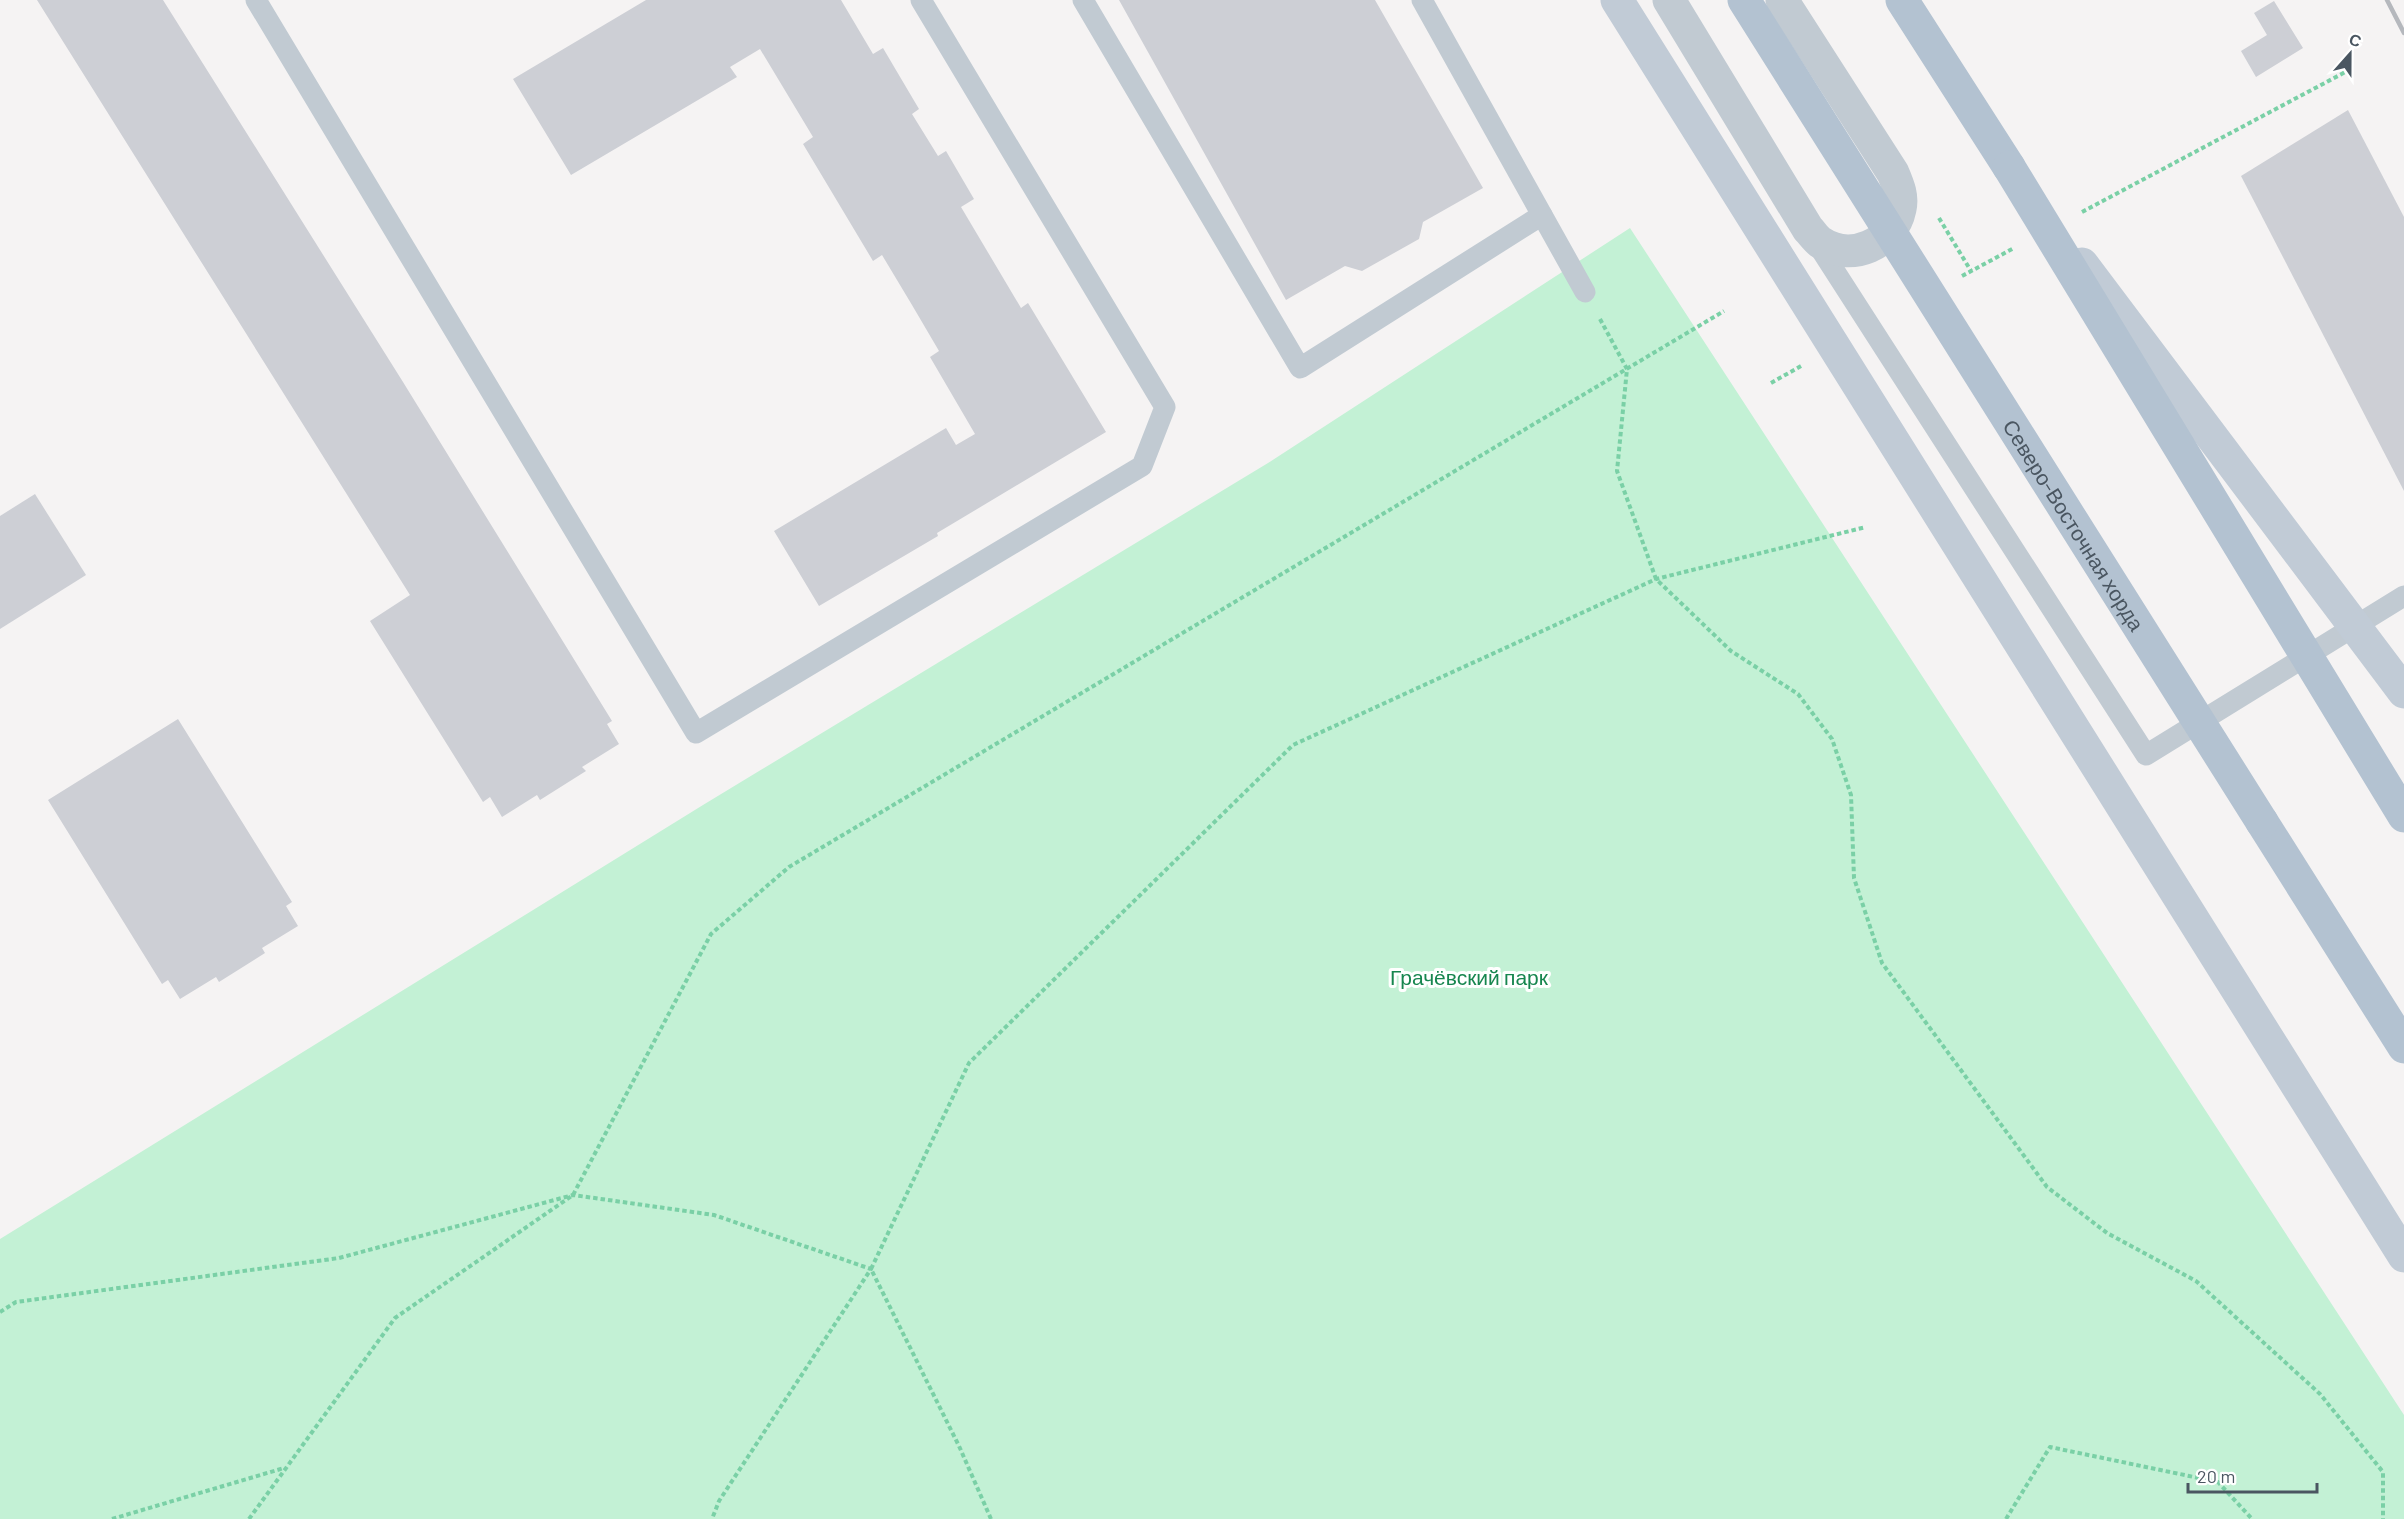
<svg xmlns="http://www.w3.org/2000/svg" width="2404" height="1519" font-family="Barlow,sans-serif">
<rect width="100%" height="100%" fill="#f5f3f3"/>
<polygon fill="#c3f1d5" points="1630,228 2404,1415 2404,1519 0,1519 0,1239 703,805 1268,463"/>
<g fill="#cdcfd5">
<polygon points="37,0 163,0 403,382 612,721 607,724 619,744 582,767 586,771 540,800 537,795 502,817 490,797 483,802 370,621 410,595"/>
<polygon points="646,0 841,0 873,54 883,48 893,65 919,109 912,114 938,156 946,151 974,199 961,207 1021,308 1028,303 1106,432 937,533 938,536 819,606 774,531 946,428 956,445 975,434 930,357 939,351 912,305 882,255 873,261 803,144 813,137 760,49 730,67 737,77 571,175 513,79"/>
<polygon points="1119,0 1375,0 1483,188 1423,222 1419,239 1362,271 1345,266 1286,300"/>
<polygon points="2274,1 2303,48 2256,77 2241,51 2267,35 2254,13"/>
<polygon points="2348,110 2404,217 2404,491 2241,176"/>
<polygon points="35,494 86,575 0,629 0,516"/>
<polygon points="178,719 292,902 286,906 298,926 262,948 265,953 219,982 216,977 180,999 168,980 162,984 48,800"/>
</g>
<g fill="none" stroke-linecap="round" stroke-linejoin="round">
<g stroke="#7ad0a6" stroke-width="4" stroke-dasharray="4.5 3" stroke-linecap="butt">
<polyline points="2082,212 2351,69"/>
<polyline points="1939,218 1971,271"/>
<polyline points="1962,276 2014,248"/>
<polyline points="1600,319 1627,369 1617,471 1656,579 1731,651 1798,694 1832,739 1851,795 1854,878 1882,963 2047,1187 2107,1233 2196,1281 2320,1394 2383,1472 2383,1519"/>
<polyline points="1771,383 1801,366"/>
<polyline points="0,1312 16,1302 339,1258 573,1195 714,1215 871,1269 719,1501 712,1519"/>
<polyline points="112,1519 284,1468"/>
<polyline points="249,1519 395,1318 573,1195 711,934 789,867 1724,311"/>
<polyline points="991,1519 959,1446 871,1269 969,1063 1293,745 1656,579 1866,527"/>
<polyline points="2006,1519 2050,1447 2218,1482 2252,1519"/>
</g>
<g stroke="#c1cad2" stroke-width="21">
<polyline points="256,0 696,733 1142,466 1165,407 921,0"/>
<polyline points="1083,0 1300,368 1542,215"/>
<polyline points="1422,0 1585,292"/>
<polyline points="1816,242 2146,755 2404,596"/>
</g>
<path stroke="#c1cad2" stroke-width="33" d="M1669 0 1808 229C1812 233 1816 239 1820 242 1851 263 1893 244 1900 209 1903 196 1898 185 1893 173L1782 0"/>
<g stroke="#b3c2d1" stroke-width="33">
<polyline points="1902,0 2009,167"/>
<polyline points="2262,822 2404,1047"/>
</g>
<polyline stroke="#b5b8bd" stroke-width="4.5" points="2387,0 2404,33"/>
<g stroke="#c1cbd6" stroke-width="33">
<polyline points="1617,0 2404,1256"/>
<polyline points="2082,264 2404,692"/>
</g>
<g stroke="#b3c2d1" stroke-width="33">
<path id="s1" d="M1744 0 2262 822"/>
<polyline points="2009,167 2404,816"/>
</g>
</g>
<g text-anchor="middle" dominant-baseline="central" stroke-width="6" stroke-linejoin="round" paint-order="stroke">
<g font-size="21" fill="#4a5661" stroke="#fff">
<text stroke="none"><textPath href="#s1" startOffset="620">Северо-Восточная хорда</textPath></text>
</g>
<g font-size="21" fill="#17864f" stroke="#fff">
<text x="1469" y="976">Грачёвский парк</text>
</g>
</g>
<g transform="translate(2350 54) rotate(21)" stroke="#ffffff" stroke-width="4.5" paint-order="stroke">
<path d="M0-4.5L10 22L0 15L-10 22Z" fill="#4a5661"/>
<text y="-9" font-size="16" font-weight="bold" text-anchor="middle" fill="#4a5661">С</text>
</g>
<path d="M2188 1483v9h129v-9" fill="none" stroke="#4a5661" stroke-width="3"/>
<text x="2197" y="1483" font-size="18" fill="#4a5661" stroke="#ffffff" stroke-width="4.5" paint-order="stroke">20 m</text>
</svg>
